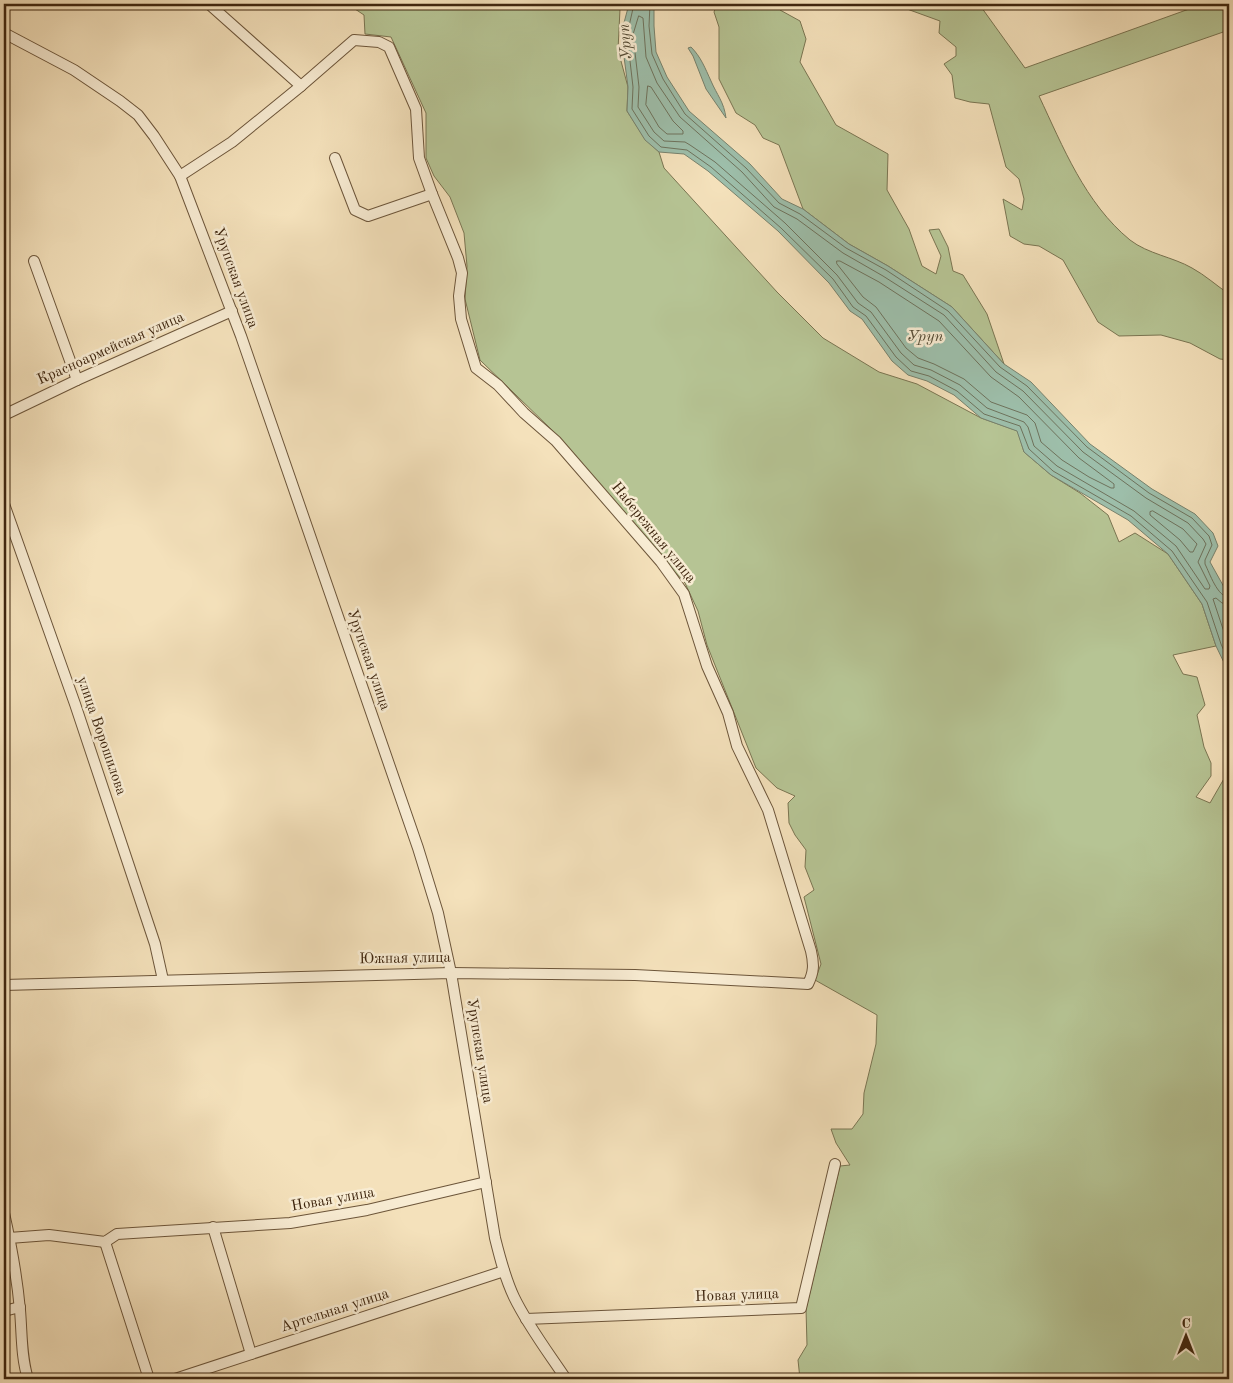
<svg xmlns="http://www.w3.org/2000/svg" width="1233" height="1383" font-family="'Old Standard TT',serif">
<rect width="100%" height="100%" fill="#f4e1bb"/>
<filter id="stains"><feTurbulence type="fractalNoise" baseFrequency=".004" numOctaves="4"/><feColorMatrix values="0 0 0 0 .2 0 0 0 0 .09 0 0 0 0 .02 0 0 0 .5 -.17"/></filter>
<radialGradient id="worn" r=".72"><stop offset=".6" stop-color="#630" stop-opacity="0"/><stop offset="1" stop-color="#630" stop-opacity=".3"/></radialGradient>
<g fill="#b6c494" stroke="#7a7552">
<polygon points="343,4 623,4 620,9 618,50 628,87 627,111 645,139 659,152 664,168 777,292 823,338 879,372 917,384 981,418 1018,431 1024,452 1051,475 1080,493 1108,515 1119,542 1135,533 1168,554 1202,604 1216,646 1173,655 1183,674 1197,677 1205,705 1197,715 1204,747 1211,763 1211,776 1196,797 1210,803 1229,770 1229,1379 800,1379 798,1360 807,1345 806,1309 840,1166 850,1165 836,1143 831,1129 852,1129 863,1114 864,1093 876,1044 877,1015 815,980 821,964 804,897 814,890 805,867 806,850 795,835 789,823 788,803 795,796 777,788 756,768 707,645 698,611 685,583 575,464 553,431 480,360 465,299 467,266 464,233 450,197 434,176 426,158 426,113 391,37 365,34 364,15 349,5"/>
<polygon points="717,4 780,4 780,10 800,21 806,39 800,62 836,125 888,154 887,190 909,229 922,266 936,274 941,256 929,230 939,229 948,247 953,271 963,275 987,314 1004,364 952,307 888,266 849,244 803,209 779,145 763,138 755,125 736,113 719,79 719,27 714,12"/>
<path d="M906 4H979L1025 68 1203 4H1229V30L1039 96C1063 147 1085 203 1130 240 1148 254 1173 257 1192 268 1205 275 1217 286 1229 294V360L1220 359 1190 343 1161 335 1119 336 1098 322 1063 260 1039 246 1024 244 1010 236 1003 199 1022 210 1024 199 1019 179 1006 167 989 104 970 102 955 98 952 75 944 64 956 56V47L939 33 940 21 907 9Z"/>
</g>
<g fill="#9dbeaa" stroke="#77816c">
<polygon points="629,4 656,4 654,6 654,26 656,52 667,77 689,111 750,164 782,199 803,209 849,244 888,266 952,307 1004,364 1031,382 1090,444 1152,489 1195,514 1213,533 1218,546 1210,562 1229,596 1229,673 1216,646 1202,604 1168,554 1128,520 1051,475 1024,452 1017,431 981,418 954,395 927,381 908,375 892,361 862,319 850,311 829,283 778,231 708,171 684,154 659,152 645,140 627,111 628,87 621,34"/>
<path d="M691 47C701 57 705 68 711 81 717 95 724 102 726 118L706 89 693 56 688 48Z"/>
</g>
<g fill="none" stroke-linecap="round" stroke-linejoin="round">
<g stroke="#6e725c" stroke-width="1">
<polyline points="634,4 627,35 633,87 632,109 649,136 661,147 687,150 711,167 781,228 833,279 853,307 866,316 896,357 911,371 929,376 957,391 984,414 1020,426 1029,449 1053,471 1131,516 1172,551 1207,602 1221,644 1229,662"/>
<path d="M650 4 649 26 652 54 663 79 685 114 746 168 779 203 800 214 846 248 886 270 948 311 1000 367 1027 386 1087 447 1149 493 1192 518 1209 536 1212 545 1205 560V564C1210 574 1217 596 1229 598"/>
<polygon points="639,16 643,18 646,57 657,83 680,117 742,172 774,207 797,219 843,253 883,276 944,315 996,372 1023,391 1083,452 1146,498 1188,523 1203,539 1206,544 1198,562 1210,586 1209,589 1205,589 1176,546 1134,511 1057,466 1034,446 1028,427 1024,422 987,408 960,385 931,370 914,365 901,353 871,312 858,303 837,275 785,223 715,162 690,145 685,142 664,141 654,132 638,107 639,87 633,35"/>
<polygon points="648,86 651,87 673,121 683,131 683,134 667,134 659,127 646,105"/>
<polygon points="837,261 840,261 879,282 939,321 991,377 1019,397 1079,458 1114,484 1114,488 1111,488 1089,477 1062,460 1041,442 1035,423 1027,415 991,402 964,379 934,364 918,358 906,348 876,307 863,297 837,264"/>
<polygon points="1153,511 1183,529 1197,544 1193,552 1190,552 1180,540 1150,515 1150,512"/>
<polyline points="1229,604 1222,603 1216,598 1213,599 1229,647"/>
</g>
<g stroke="#6c553a" stroke-width="12">
<g id="minor">
<polyline points="209,4 301,86"/>
<path d="M4 33 74 70 120 101 138 115 154 136 180 176 241 336 418 848 438 913 451 973 495 1238C500 1258 505 1278 514 1297 528 1326 548 1352 566 1379"/>
<polyline points="335,158 355,210 368,216 432,194"/>
<polyline points="34,261 77,380"/>
<polyline points="4,415 77,380 232,311"/>
<polyline points="4,504 75,704 155,944 163,980"/>
<path d="M4 985 451 973 635 975 808 984C814 972 814 964 811 951L768 810 737 746 728 713 707 666 684 594 661 562 556 441 524 413 498 385 476 368 461 319 459 296 462 273 458 258 432 194 419 158 416 109 389 47 379 42 354 40 301 86 232 142 180 176"/>
<path d="M4 1213C11 1244 17 1277 20 1310 22 1333 21 1357 28 1379"/>
<polyline points="213,1227 251,1354"/>
<polyline points="9,1238 49,1235 105,1242 117,1234 290,1223 367,1210 486,1182"/>
<polyline points="105,1242 149,1379"/>
<polyline points="4,1311 20,1307"/>
<polyline points="526,1319 801,1308 835,1164"/>
<polyline points="175,1379 504,1271"/>
</g>
</g>
<use href="#minor" stroke="#f8ecd3" stroke-width="10"/>
</g>
<g text-anchor="middle" dominant-baseline="central" stroke-width="5" stroke-linejoin="round" paint-order="stroke">
<g font-size="15" fill="#3f260f" stroke="#f8ecd3">
<text transform="translate(235 278) rotate(70)">Урупская улица</text>
<text transform="translate(111 349) rotate(-24)">Красноармейская улица</text>
<text transform="translate(653 533) rotate(51)">Набережная улица</text>
<text transform="translate(368 660) rotate(71)">Урупская улица</text>
<text transform="translate(101 736) rotate(71)">улица Ворошилова</text>
<text transform="translate(405 959) rotate(-1)">Южная улица</text>
<text transform="translate(479 1051) rotate(81)">Урупская улица</text>
<text transform="translate(333 1200) rotate(-10)">Новая улица</text>
<text transform="translate(737 1296) rotate(-2)">Новая улица</text>
<text transform="translate(335 1311) rotate(-18)">Артельная улица</text>
</g>
<g font-size="16" font-style="italic" fill="#564c36" stroke="#f8ecd3">
<text transform="translate(626 42) rotate(-95)">Уруп</text>
<text x="925" y="337">Уруп</text>
</g>
</g>
<rect width="1233" height="1383" fill="none" stroke="#f4e1bb" stroke-width="20"/>
<rect x="5" y="5" width="1223" height="1373" fill="none" stroke="#3f260f" stroke-width="2.5"/>
<rect x="10" y="10" width="1213" height="1363" fill="none" stroke="#3f260f"/>
<g transform="translate(1186 1336)" stroke="#f8ecd3" stroke-width="4" paint-order="stroke">
<path d="M0-4L9 19L0 12L-9 19Z" fill="#3f260f"/>
<text y="-8" font-size="14" font-weight="bold" text-anchor="middle" fill="#3f260f">С</text>
</g>
<rect width="100%" height="100%" filter="url(#stains)"/>
<rect width="100%" height="100%" fill="url(#worn)"/>
</svg>
